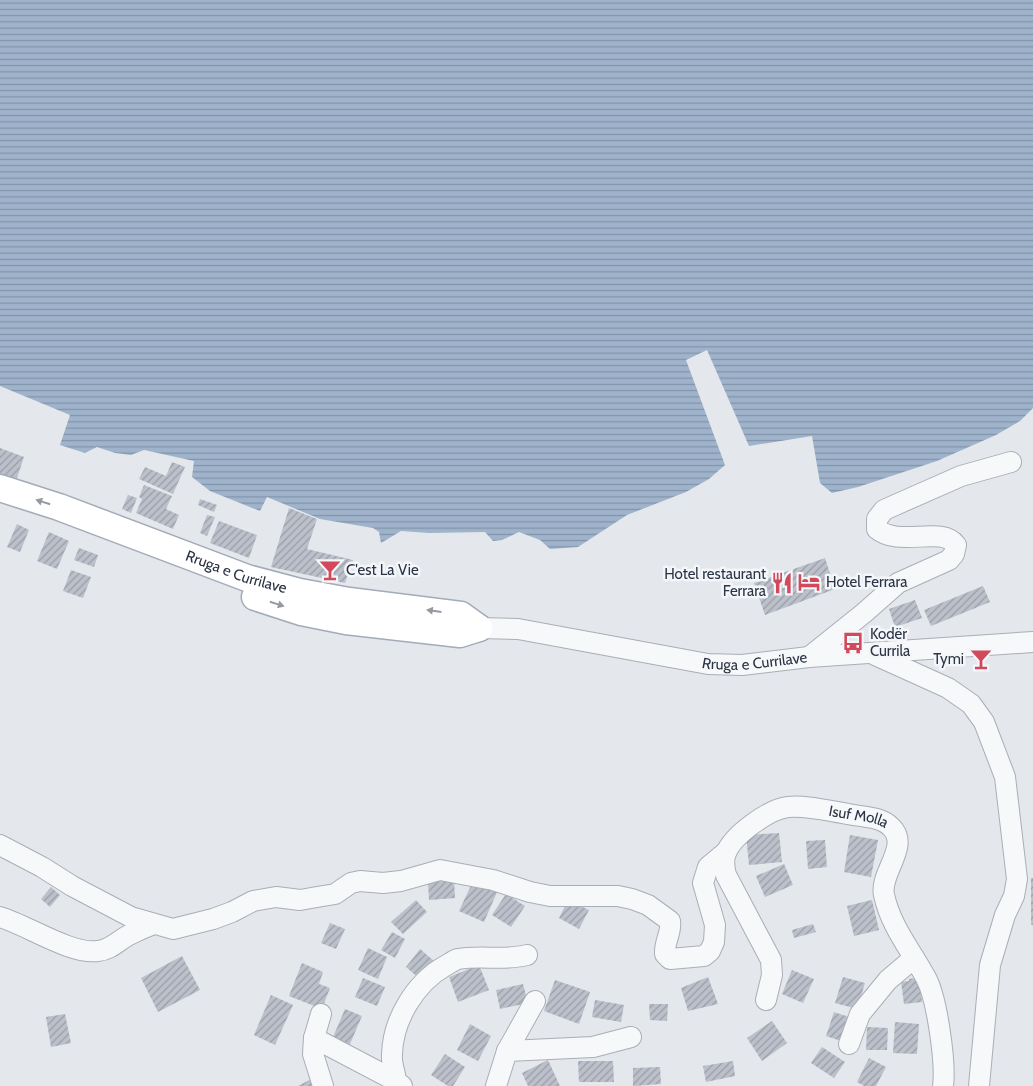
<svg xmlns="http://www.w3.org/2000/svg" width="1033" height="1086" font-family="Cabin,sans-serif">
<defs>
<pattern id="water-rules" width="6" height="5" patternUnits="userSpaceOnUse" patternTransform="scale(1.25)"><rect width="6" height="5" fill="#9fb4cc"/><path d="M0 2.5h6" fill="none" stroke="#8293a7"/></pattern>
<pattern id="building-hatch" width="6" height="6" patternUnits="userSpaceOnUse" patternTransform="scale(1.25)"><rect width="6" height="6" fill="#bbc0ca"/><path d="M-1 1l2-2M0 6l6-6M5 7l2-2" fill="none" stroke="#989da6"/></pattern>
</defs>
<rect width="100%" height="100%" fill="#e4e7ec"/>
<polygon fill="url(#water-rules)" points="0,0 1033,0 1033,408 1020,421 996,435 937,461 858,487 832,493 820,483 812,436 749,446 707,350 686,360 725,465 709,479 686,492 627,515 578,547 550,549 540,540 519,532 502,540 493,541 485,532 429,533 401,531 381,543 379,532 373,528 320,519 267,497 260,511 210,491 192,477 194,461 144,450 131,455 115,453 97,447 85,453 60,445 70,415 0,386"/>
<g fill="url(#building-hatch)">
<polygon points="0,448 24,457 16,481 0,475"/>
<polygon points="172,462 185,467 173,494 139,479 145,467 166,476"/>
<polygon points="144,485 172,496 166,509 179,515 173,529 136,513 142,499 139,497"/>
<polygon points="128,495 137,498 131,513 122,509"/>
<polygon points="200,499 217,505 214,512 198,505"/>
<polygon points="289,508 317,519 307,549 353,560 345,583 271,567"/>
<polygon points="207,515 215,517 207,536 200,533"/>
<polygon points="219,521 257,535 249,558 210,543"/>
<polygon points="17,524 29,530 20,552 7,547"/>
<polygon points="49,532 69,541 57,569 37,561"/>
<polygon points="79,548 98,555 94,567 74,560"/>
<polygon points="825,558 835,589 765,615 754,583"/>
<polygon points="71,570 91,577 83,598 63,591"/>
<polygon points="983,586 990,602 931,626 924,610"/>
<polygon points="915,600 922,618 895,627 889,609"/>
<polygon points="779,833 782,862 749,865 746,835"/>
<polygon points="850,835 878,840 871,877 844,872"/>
<polygon points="825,840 827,867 808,869 806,841"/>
<polygon points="784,864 793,885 765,897 756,876"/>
<rect x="1031" y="878" width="2" height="47"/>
<polygon points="474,879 498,890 484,922 459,911"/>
<polygon points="454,880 455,898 429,900 428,882"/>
<polygon points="51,887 60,895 50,907 41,899"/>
<polygon points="506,894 525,906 511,927 492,915"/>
<polygon points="416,900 427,912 403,934 391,922"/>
<polygon points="568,900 589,910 579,929 559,918"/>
<polygon points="872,900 879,930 854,936 847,906"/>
<polygon points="330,923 345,929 336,949 321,943"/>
<polygon points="813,924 816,932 794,938 792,930"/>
<polygon points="392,932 405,939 395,958 381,950"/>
<polygon points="368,948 387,957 378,979 358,970"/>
<polygon points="420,949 434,961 420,979 406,967"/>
<polygon points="182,956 200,990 158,1012 141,978"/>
<polygon points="302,963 323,972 319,984 330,988 322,1009 289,996"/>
<polygon points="479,965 489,990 458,1002 449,977"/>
<polygon points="792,970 814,979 803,1003 782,994"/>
<polygon points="708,977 718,1004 688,1011 681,988"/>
<polygon points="843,977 865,983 857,1009 835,1003"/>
<polygon points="922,977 925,994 921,994 922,1002 904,1004 901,982 909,981 909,979"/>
<polygon points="363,978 385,987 377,1006 355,997"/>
<polygon points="555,980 590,992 579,1024 544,1011"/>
<polygon points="523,984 528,1003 500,1009 496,990"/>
<polygon points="271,995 293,1005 275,1045 254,1035"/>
<polygon points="595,1000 624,1005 621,1022 592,1017"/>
<polygon points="649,1004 668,1004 667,1021 650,1020"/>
<polygon points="345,1009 362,1016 347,1051 330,1044"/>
<polygon points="834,1012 852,1018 844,1042 826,1036"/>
<polygon points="65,1014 71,1043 51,1047 46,1017"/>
<polygon points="772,1021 787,1043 762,1061 747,1038"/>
<polygon points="895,1022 919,1024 917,1054 893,1053"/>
<polygon points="470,1024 491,1036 478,1061 457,1050"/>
<polygon points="867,1027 888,1028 887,1050 866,1050"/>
<polygon points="822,1047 845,1062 834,1078 811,1063"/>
<polygon points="445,1054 465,1067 453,1086 448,1086 431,1075"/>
<polygon points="869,1058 886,1067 876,1086 864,1086 857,1082"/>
<polygon points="548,1060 560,1086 528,1086 522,1073"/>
<polygon points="578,1061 613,1061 614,1082 579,1082"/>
<polygon points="733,1061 735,1076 706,1082 703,1066"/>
<polygon points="660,1067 661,1084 633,1086 633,1068"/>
<polygon points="315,1077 319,1086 298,1086"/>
</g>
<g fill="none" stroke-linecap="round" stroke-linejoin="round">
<g stroke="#a9aeb7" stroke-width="22">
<g id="minor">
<path id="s1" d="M479 628 518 629 708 664 742 665 809 657 1033 642"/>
<polyline points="875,655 948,688 971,704 984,722 1005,777 1017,879 1014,896 1005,915 990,965 979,1086"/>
<path d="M809 657 864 613 898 583 949 560 954 554 956 545C941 525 900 548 877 529V519L884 510 961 476 1011 462"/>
<path d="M0 845 42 867 72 886 131 917 173 929 213 919 232 912 253 901 276 897 300 900 317 897 335 894 351 883 360 881 383 883 401 881 440 870 493 880 530 892 550 896H618L632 899 648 905 670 921C672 932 664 942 665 954L670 959 704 956 710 951 714 942 715 925 703 883 708 867 726 852"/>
<path d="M0 917C27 925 71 955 98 951 111 950 119 940 129 935 137 931 146 927 154 924"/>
<path id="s2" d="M766 1000 772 975 771 960 726 875C724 867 723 860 726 853 733 835 769 809 788 807 807 805 829 811 848 814 862 817 880 816 891 827 911 846 879 873 884 895 891 927 911 950 926 978 937 998 946 1063 943 1086"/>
<polyline points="314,1038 321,1014"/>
<polyline points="849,1044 860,1014 888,980 914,958"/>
<polyline points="507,1051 593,1047 631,1037"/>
<polyline points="323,1086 313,1054 314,1038 396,1081"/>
<path d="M402 1086 396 1081C395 1072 391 1063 392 1054 393 1020 415 983 445 966 449 964 454 960 458 959 481 955 505 961 527 955"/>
<polyline points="496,1086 507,1051 535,1001"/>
</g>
</g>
<g stroke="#a3abb8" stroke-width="29">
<g id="major">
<path id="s3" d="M0 488 59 507 247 578 300 592 349 601 461 615 479 628"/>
<polyline points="255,597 301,612 346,621 460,634 479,628"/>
</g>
</g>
<use href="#minor" stroke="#f7f8fa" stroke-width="20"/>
<use href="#major" stroke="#fff" stroke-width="26"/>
</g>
<defs><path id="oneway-solid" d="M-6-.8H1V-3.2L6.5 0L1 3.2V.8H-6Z" transform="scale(1.25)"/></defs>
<g fill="#959aa2">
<use href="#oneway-solid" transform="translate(43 502) rotate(-162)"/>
<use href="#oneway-solid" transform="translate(277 604) rotate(18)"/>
<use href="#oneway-solid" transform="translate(434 611) rotate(-172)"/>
</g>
<defs>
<g id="bar-bare" transform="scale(1.725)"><path d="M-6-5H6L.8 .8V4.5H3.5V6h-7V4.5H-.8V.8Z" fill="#d1495b" stroke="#f4f6f9" stroke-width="2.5" paint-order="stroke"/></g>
<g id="hotel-bare" transform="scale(1.725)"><path d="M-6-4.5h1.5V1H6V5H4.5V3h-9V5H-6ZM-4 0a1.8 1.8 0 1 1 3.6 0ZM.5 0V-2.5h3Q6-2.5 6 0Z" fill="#d1495b" stroke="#f4f6f9" stroke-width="2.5" paint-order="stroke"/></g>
<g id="restaurant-bare" transform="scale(1.725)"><path d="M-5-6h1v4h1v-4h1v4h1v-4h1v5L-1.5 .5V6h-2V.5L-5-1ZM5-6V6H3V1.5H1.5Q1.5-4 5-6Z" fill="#d1495b" stroke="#f4f6f9" stroke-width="2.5" paint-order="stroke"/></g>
<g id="bus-bare" transform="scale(1.725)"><path d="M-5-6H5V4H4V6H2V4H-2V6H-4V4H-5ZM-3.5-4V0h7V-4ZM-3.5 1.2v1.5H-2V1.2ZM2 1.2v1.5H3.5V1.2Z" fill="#d1495b" stroke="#f4f6f9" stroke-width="2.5" paint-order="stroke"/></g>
</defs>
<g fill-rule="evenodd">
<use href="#bar-bare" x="330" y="570"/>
<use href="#hotel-bare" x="809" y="582"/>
<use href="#restaurant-bare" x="782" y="583"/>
<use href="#bus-bare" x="853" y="643"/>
<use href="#bar-bare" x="981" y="659"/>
</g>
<g text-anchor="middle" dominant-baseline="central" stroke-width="5" stroke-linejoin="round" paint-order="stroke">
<g font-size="15" fill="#2b3445" stroke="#f4f6f9" text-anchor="start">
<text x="346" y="570">C'est La Vie</text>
<text x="766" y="574" text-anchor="end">Hotel restaurant<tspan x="766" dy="17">Ferrara</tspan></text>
<text x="826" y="582">Hotel Ferrara</text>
<text x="870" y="634">Kodër<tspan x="870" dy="17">Currila</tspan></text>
<text x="964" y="659" text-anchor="end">Tymi</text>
</g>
<g font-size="15" fill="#2b3445" stroke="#f4f6f9">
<text stroke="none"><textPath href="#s3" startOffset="251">Rruga e Currilave</textPath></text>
<text stroke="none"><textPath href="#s1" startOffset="279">Rruga e Currilave</textPath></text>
<text stroke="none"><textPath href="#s2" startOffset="310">Isuf Molla</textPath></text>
</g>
</g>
</svg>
